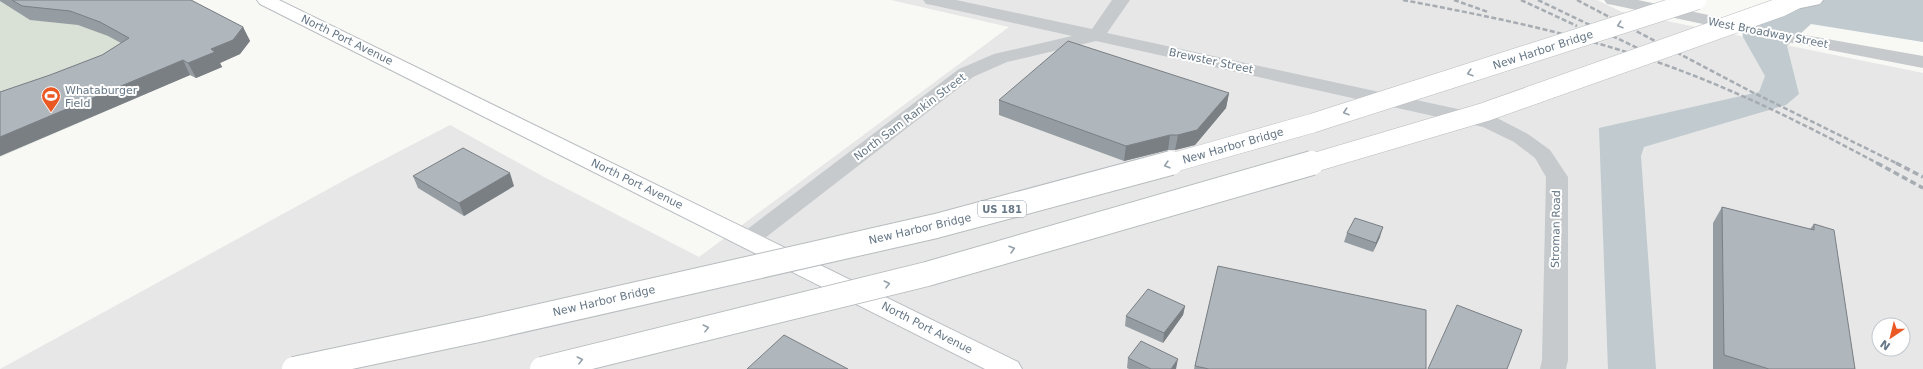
<svg xmlns="http://www.w3.org/2000/svg" width="1923" height="369" font-family="'DejaVu Sans',sans-serif">
<rect width="100%" height="100%" fill="#f8f8f5"/>
<path fill="#e6e7e6" fill-rule="evenodd" d="M891 0H1597L1622 12 1923 73V369H0L354 175 450 125 544 177 699 257 1009 27ZM1879 325H1903V349H1879Z"/>
<polygon fill="#d9e0d6" points="0,0 240,54 218,63 222,67 196,78 190,75 0,157"/>
<polygon fill="#c0cacf" points="1781,0 1923,0 1923,42 1811,24 1787,46 1799,94 1786,105 1644,147 1641,156 1656,369 1608,369 1599,128 1759,92 1765,76 1743,37 1740,17"/>
<g fill="none" stroke-linecap="round" stroke-linejoin="round">
<g stroke="#b9bdc1" stroke-width="2">
<polygon id="major" points="257,0 279,0 1018,362 1022,369 985,369 260,4"/>
</g>
<g stroke="#b8bcbf" stroke-width="2">
<polygon id="highway" points="1790,0 1823,0 1820,4 1781,12 1775,11 1772,7 1775,3"/>
</g>
<g fill="#c6cacd" fill-rule="evenodd">
<polygon points="923,0 956,0 1092,29 1112,0 1130,0 1107,33 1490,116 1497,118 1528,134 1550,150 1568,177 1568,360 1566,369 1540,369 1542,360 1546,177 1535,158 1514,142 1483,127 1096,41 1007,62 973,77 757,244 749,247 741,244 737,239 741,234 959,69 994,54 1072,36 932,5 926,4"/>
<polygon points="1604,0 1638,0 1793,33 1923,56 1923,68 1793,43 1613,5 1607,4"/>
</g>
<use href="#major" fill="#fff" fill-rule="evenodd"/>
<use href="#highway" fill="#fff" fill-rule="evenodd"/>
<g stroke="#a6acb2" stroke-width="2.5" stroke-dasharray="5 2.5" stroke-linecap="butt">
<path d="M1403 0C1483 15 1562 31 1639 56 1723 83 1802 123 1879 164"/>
<polyline points="1454,0 1488,12"/>
<polyline points="1521,0 1577,26"/>
<polyline points="1538,0 1652,55"/>
<polyline points="1577,0 1752,92 1898,164"/>
</g>
<g stroke="#a6acb2" stroke-width="3.5" stroke-dasharray="6 3.5" stroke-linecap="butt">
<polyline points="1877,163 1923,188"/>
<polyline points="1896,163 1923,177"/>
</g>
<g stroke="#b8bcbf" stroke-width="20" stroke-linecap="butt">
<g id="highway-bridge-far1">
<polyline points="1168,164 1313,123 1697,0"/>
<polyline points="1309,164 1485,112 1781,7 1795,0"/>
</g>
</g>
<g stroke="#b8bcbf" stroke-width="26" stroke-linecap="butt">
<g id="highway-bridge">
<polyline points="294,369 483,329 936,226 1171,163"/>
<polyline points="542,369 927,274 1312,163"/>
</g>
</g>
<use href="#highway-bridge-far1" stroke="#fff" stroke-width="19"/>
<use href="#highway-bridge" stroke="#fff" stroke-width="24"/>
</g>
<g fill="#969da2">
<polygon points="0,0 191,0 243,27 250,41 240,54 220,63 222,67 196,78 190,75 0,156 0,92 50,75 102,55 121,43 108,36 78,25 30,20 0,1"/>
<polygon points="1229,93 1226,108 1195,145 1175,150 1168,150 1124,161 999,115 999,100"/>
<polygon points="413,176 514,186 464,216 418,188"/>
<polygon points="1722,207 1810,229 1814,224 1855,369 1713,369 1713,223"/>
<polygon points="1347,233 1380,237 1373,252 1344,242"/>
<polygon points="1218,266 1426,369 1194,369"/>
<polygon points="1185,306 1183,315 1163,343 1125,326 1126,316"/>
<polygon points="1128,358 1176,369 1129,369 1127,368"/>
</g>
<g fill="#7a7f84">
<polygon points="243,27 250,41 240,54 220,63 222,67 196,78 188,63 211,49"/>
<polygon points="183,60 190,75 0,156 0,137"/>
<polygon points="1229,93 1226,108 1195,145 1175,150 1178,135"/>
<polygon points="1170,135 1168,150 1124,161 1126,146"/>
<polygon points="510,173 514,186 464,216 459,203"/>
<polygon points="1383,227 1380,237 1373,252 1376,243"/>
<polygon points="1185,306 1183,315 1163,343 1164,333"/>
<polygon points="1178,359 1176,369 1171,369"/>
</g>
<g fill="#afb6bc" stroke="#7a7f84">
<polygon points="12,0 191,0 243,27 233,40 211,49 215,52 188,63 183,60 0,137 0,92 50,75 102,55 129,38 100,22 70,11 22,6"/>
<polygon points="1068,41 1229,93 1197,130 1178,135 1170,135 1126,146 999,100"/>
<polygon points="463,148 510,173 459,203 413,176"/>
<polygon points="1722,207 1814,230 1814,224 1834,230 1855,369 1769,369 1724,355"/>
<polygon points="1355,218 1383,227 1376,243 1347,233"/>
<polygon points="1218,266 1426,310 1426,369 1209,369 1195,366"/>
<polygon points="1148,289 1185,306 1164,333 1126,316"/>
<polygon points="1457,305 1522,330 1507,369 1428,369"/>
<polygon points="784,335 848,369 747,369"/>
<polygon points="1141,341 1178,359 1171,369 1151,369 1128,358"/>
</g>
<defs><path id="oneway-chevron" d="M-2-3.5L2.5 0L-2 3.5" fill="none" stroke-width="1.6" stroke-linecap="round" stroke-linejoin="round"/></defs>
<g stroke="#94a0ab">
<use href="#oneway-chevron" transform="translate(1620 25) rotate(162)"/>
<use href="#oneway-chevron" transform="translate(1470 73) rotate(162)"/>
<use href="#oneway-chevron" transform="translate(1346 112) rotate(162)"/>
<use href="#oneway-chevron" transform="translate(1167 165) rotate(164)"/>
<use href="#oneway-chevron" transform="translate(1012 249) rotate(-16)"/>
<use href="#oneway-chevron" transform="translate(887 284) rotate(-14)"/>
<use href="#oneway-chevron" transform="translate(706 328) rotate(-14)"/>
<use href="#oneway-chevron" transform="translate(580 360) rotate(-14)"/>
</g>
<defs>
<g id="stadium-pin" transform="scale(1)"><path d="M0 17L-7.5 6A9.5 9.5 0 1 1 7.5 6Z" fill="#ea5923" stroke="#fff"/><path d="M0-5a6.5 5 0 1 0 0 10a6.5 5 0 1 0 0-10ZM-3.5-1.8h7v3.6h-7Z" fill="#fff"/></g>
</defs>
<g fill-rule="evenodd">
<use href="#stadium-pin" x="51" y="96"/>
</g>
<g text-anchor="middle" dominant-baseline="central" stroke-width="4" stroke-linejoin="round" paint-order="stroke">
<rect fill="#fff" stroke="#94a0ab" stroke-width="1" x="978" y="201" width="48" height="16" rx="3"/>
<g font-size="10" font-weight="bold" fill="#667787">
<text x="1002" y="209">US 181</text>
</g>
<g font-size="11" fill="#667787" stroke="#fff">
<text transform="translate(1768 33) rotate(11)">West Broadway Street</text>
<text transform="translate(347 40) rotate(26)">North Port Avenue</text>
<text transform="translate(1543 50) rotate(-18)">New Harbor Bridge</text>
<text transform="translate(1211 61) rotate(12)">Brewster Street</text>
<text transform="translate(910 117) rotate(-37)">North Sam Rankin Street</text>
<text transform="translate(1233 146) rotate(-16)">New Harbor Bridge</text>
<text transform="translate(637 184) rotate(26)">North Port Avenue</text>
<text transform="translate(920 229) rotate(-13)">New Harbor Bridge</text>
<text transform="translate(1556 229) rotate(-89)">Stroman Road</text>
<text transform="translate(604 301) rotate(-13)">New Harbor Bridge</text>
<text transform="translate(927 328) rotate(27)">North Port Avenue</text>
</g>
<g font-size="11" fill="#667787" stroke="#fff" text-anchor="start">
<text x="65" y="90">Whataburger<tspan x="65" dy="13">Field</tspan></text>
</g>
</g>
<g transform="translate(1891 337) rotate(215)"><circle r="19" fill="#ffffff" stroke="#c2c9cf"/>
<path d="M0-3L7 15L0 10L-7 15Z" fill="#ea5923"/>
<text y="-6" font-size="11" font-weight="bold" text-anchor="middle" fill="#667787">N</text>
</g>
</svg>
